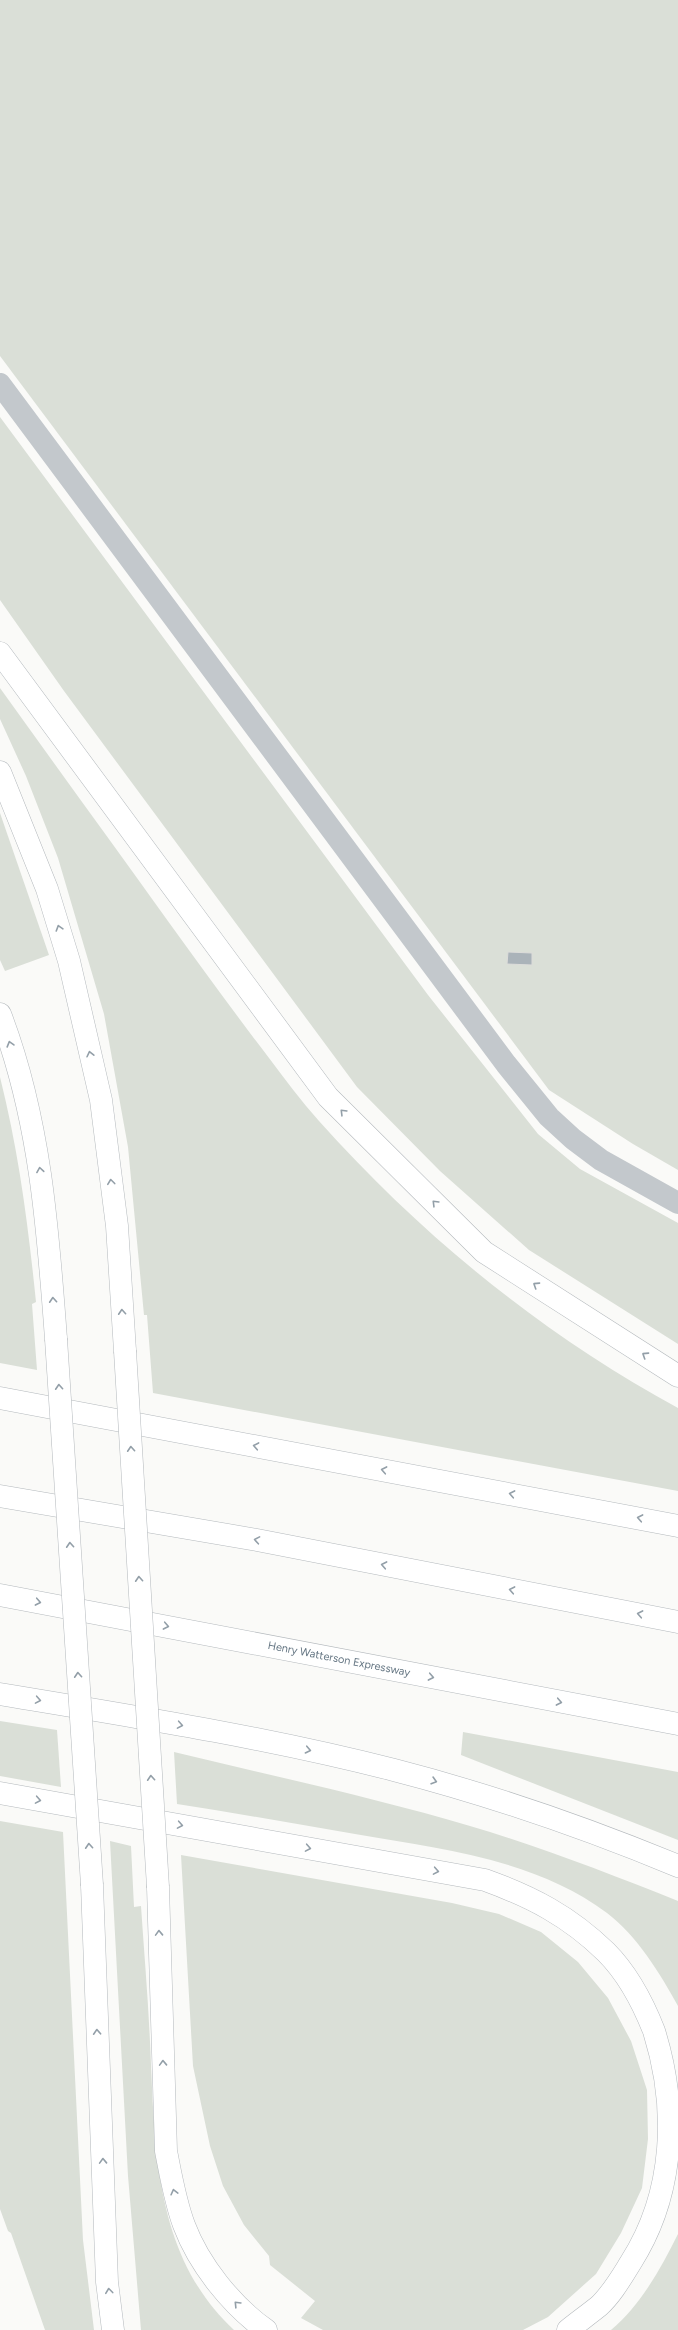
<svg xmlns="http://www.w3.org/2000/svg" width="678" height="2330" font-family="Figtree,sans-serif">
<rect width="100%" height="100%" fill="#fafaf8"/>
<g fill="#dadfd7">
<polygon points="0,0 678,0 678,1170 633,1144 549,1090 0,356"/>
<polygon points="0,417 428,995 538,1134 580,1169 678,1223 678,1344 529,1250 440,1171 357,1087 64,691 0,600"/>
<path d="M0 688C55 765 110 840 165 917 199 964 233 1011 269 1058 285 1079 301 1101 319 1121 422 1236 542 1334 678 1408V1491L153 1393 147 1315H144L128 1147 104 1014 58 858 26 776 0 719Z"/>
<polygon points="0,813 49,955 5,971 0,960"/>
<path d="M0 1077C19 1153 28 1224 36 1302L32 1304 37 1370 0 1363Z"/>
<polygon points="0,1721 57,1730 61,1787 0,1776"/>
<polygon points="463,1732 678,1772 678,1840 461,1755"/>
<path d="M174 1752C273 1776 372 1797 470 1826 541 1847 610 1874 678 1901V2006C660 1973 637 1936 607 1913 535 1859 441 1849 355 1834 296 1824 236 1813 177 1804Z"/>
<polygon points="0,1821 63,1832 83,2240 94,2330 45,2330 11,2233 8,2231 0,2209"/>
<path d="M110 1841 131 1846 134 1907 141 1906C144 1951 148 1997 150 2042 155 2144 153 2255 234 2330H141L128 2176Z"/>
<polygon points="181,1855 452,1903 499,1914 541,1932 578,1962 608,1998 631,2041 647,2090 648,2139 642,2188 621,2233 596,2274 548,2317 523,2330 323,2330 301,2318 315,2301 270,2265 269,2256 244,2225 223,2186 210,2146 193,2066"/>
<path d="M678 2234V2330H611C641 2305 661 2268 678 2234Z"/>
</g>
<polygon fill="#aab3b9" stroke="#dcdcda" points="508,952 532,953 532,965 507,964"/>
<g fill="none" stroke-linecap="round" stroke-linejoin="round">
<g stroke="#b4b9bd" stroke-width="23">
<g id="highway">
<polyline points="0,653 328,1097 484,1252 678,1376"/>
<polyline points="0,772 47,889 69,961 101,1100 117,1226 125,1351"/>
<path d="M0 1014C40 1118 48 1229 56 1339"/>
<polyline points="0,1398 678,1526"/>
<polyline points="0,1496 257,1540 678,1622"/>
<polyline points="0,1595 678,1724"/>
<path d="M0 1694C132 1716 265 1737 394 1770 491 1795 586 1828 678 1866"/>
<path d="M0 1793 485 1880C532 1897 569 1916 606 1952 628 1974 643 2003 654 2031 678 2108 675 2193 631 2262 621 2278 612 2294 599 2306 589 2314 578 2322 568 2330"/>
<polyline points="92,1885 107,2282 113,2330"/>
<path d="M158 1887 166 2151C171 2176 175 2201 184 2225 199 2265 232 2306 266 2330"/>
</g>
</g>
<polyline stroke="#c3c8cc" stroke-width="22" points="0,384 506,1064 549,1117 573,1139 601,1160 678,1203"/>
<use href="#highway" stroke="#fff" stroke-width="22"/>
<g stroke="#b4b9bd" stroke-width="23" stroke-linecap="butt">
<g id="highway-bridge">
<polyline points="56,1339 92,1885"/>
<polyline points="125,1351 158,1887"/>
</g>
</g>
<use href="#highway-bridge" stroke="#fff" stroke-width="22"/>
</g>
<defs><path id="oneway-chevron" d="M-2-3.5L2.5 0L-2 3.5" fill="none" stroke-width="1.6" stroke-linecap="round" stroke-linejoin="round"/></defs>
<g stroke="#939fa8">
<use href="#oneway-chevron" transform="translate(59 928) rotate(-107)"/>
<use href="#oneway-chevron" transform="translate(10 1044) rotate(-106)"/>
<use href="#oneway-chevron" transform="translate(90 1054) rotate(-103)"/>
<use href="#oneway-chevron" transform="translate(343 1112) rotate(-135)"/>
<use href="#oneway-chevron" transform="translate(40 1170) rotate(-99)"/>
<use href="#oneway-chevron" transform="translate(111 1182) rotate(-97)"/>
<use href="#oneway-chevron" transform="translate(435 1203) rotate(-135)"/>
<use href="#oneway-chevron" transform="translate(536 1285) rotate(-147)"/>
<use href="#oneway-chevron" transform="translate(53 1300) rotate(-94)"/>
<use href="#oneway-chevron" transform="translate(122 1312) rotate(-94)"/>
<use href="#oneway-chevron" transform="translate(645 1355) rotate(-147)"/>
<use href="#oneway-chevron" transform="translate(59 1387) rotate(-94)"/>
<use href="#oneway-chevron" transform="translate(256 1446) rotate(-169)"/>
<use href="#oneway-chevron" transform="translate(131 1449) rotate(-94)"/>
<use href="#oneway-chevron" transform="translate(384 1470) rotate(-169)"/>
<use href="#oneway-chevron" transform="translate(512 1494) rotate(-169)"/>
<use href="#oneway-chevron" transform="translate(640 1518) rotate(-169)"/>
<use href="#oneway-chevron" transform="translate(257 1540) rotate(-170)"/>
<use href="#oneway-chevron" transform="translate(70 1545) rotate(-94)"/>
<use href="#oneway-chevron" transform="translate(384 1565) rotate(-169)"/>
<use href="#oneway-chevron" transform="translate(139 1579) rotate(-94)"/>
<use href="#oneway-chevron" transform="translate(512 1590) rotate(-169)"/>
<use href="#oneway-chevron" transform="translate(38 1602) rotate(11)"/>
<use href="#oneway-chevron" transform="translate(640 1614) rotate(-169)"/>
<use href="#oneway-chevron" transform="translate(166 1626) rotate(11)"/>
<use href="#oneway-chevron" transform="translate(78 1675) rotate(-94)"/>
<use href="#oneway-chevron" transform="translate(431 1677) rotate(11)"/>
<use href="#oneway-chevron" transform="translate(38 1700) rotate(10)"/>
<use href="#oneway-chevron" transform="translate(559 1702) rotate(11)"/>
<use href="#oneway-chevron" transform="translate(180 1725) rotate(10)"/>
<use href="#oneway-chevron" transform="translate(308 1750) rotate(12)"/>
<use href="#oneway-chevron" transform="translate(151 1778) rotate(-94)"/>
<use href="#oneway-chevron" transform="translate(434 1781) rotate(16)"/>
<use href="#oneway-chevron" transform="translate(38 1800) rotate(10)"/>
<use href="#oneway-chevron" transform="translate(180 1825) rotate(10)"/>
<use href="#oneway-chevron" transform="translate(89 1846) rotate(-94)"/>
<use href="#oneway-chevron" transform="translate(308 1848) rotate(10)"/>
<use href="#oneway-chevron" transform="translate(436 1871) rotate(10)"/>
<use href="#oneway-chevron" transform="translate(159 1933) rotate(-92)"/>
<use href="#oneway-chevron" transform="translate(97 2032) rotate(-93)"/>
<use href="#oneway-chevron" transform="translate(163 2063) rotate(-92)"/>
<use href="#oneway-chevron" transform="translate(103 2161) rotate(-92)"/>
<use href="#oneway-chevron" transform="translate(174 2192) rotate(-104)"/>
<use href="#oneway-chevron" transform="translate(109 2291) rotate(-97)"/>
<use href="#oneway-chevron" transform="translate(237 2304) rotate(-134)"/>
</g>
<g text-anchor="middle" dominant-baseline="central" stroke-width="4" stroke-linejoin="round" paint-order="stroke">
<g font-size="11" fill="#657683" stroke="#fff">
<text transform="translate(339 1659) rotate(11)">Henry Watterson Expressway</text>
</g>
</g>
</svg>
